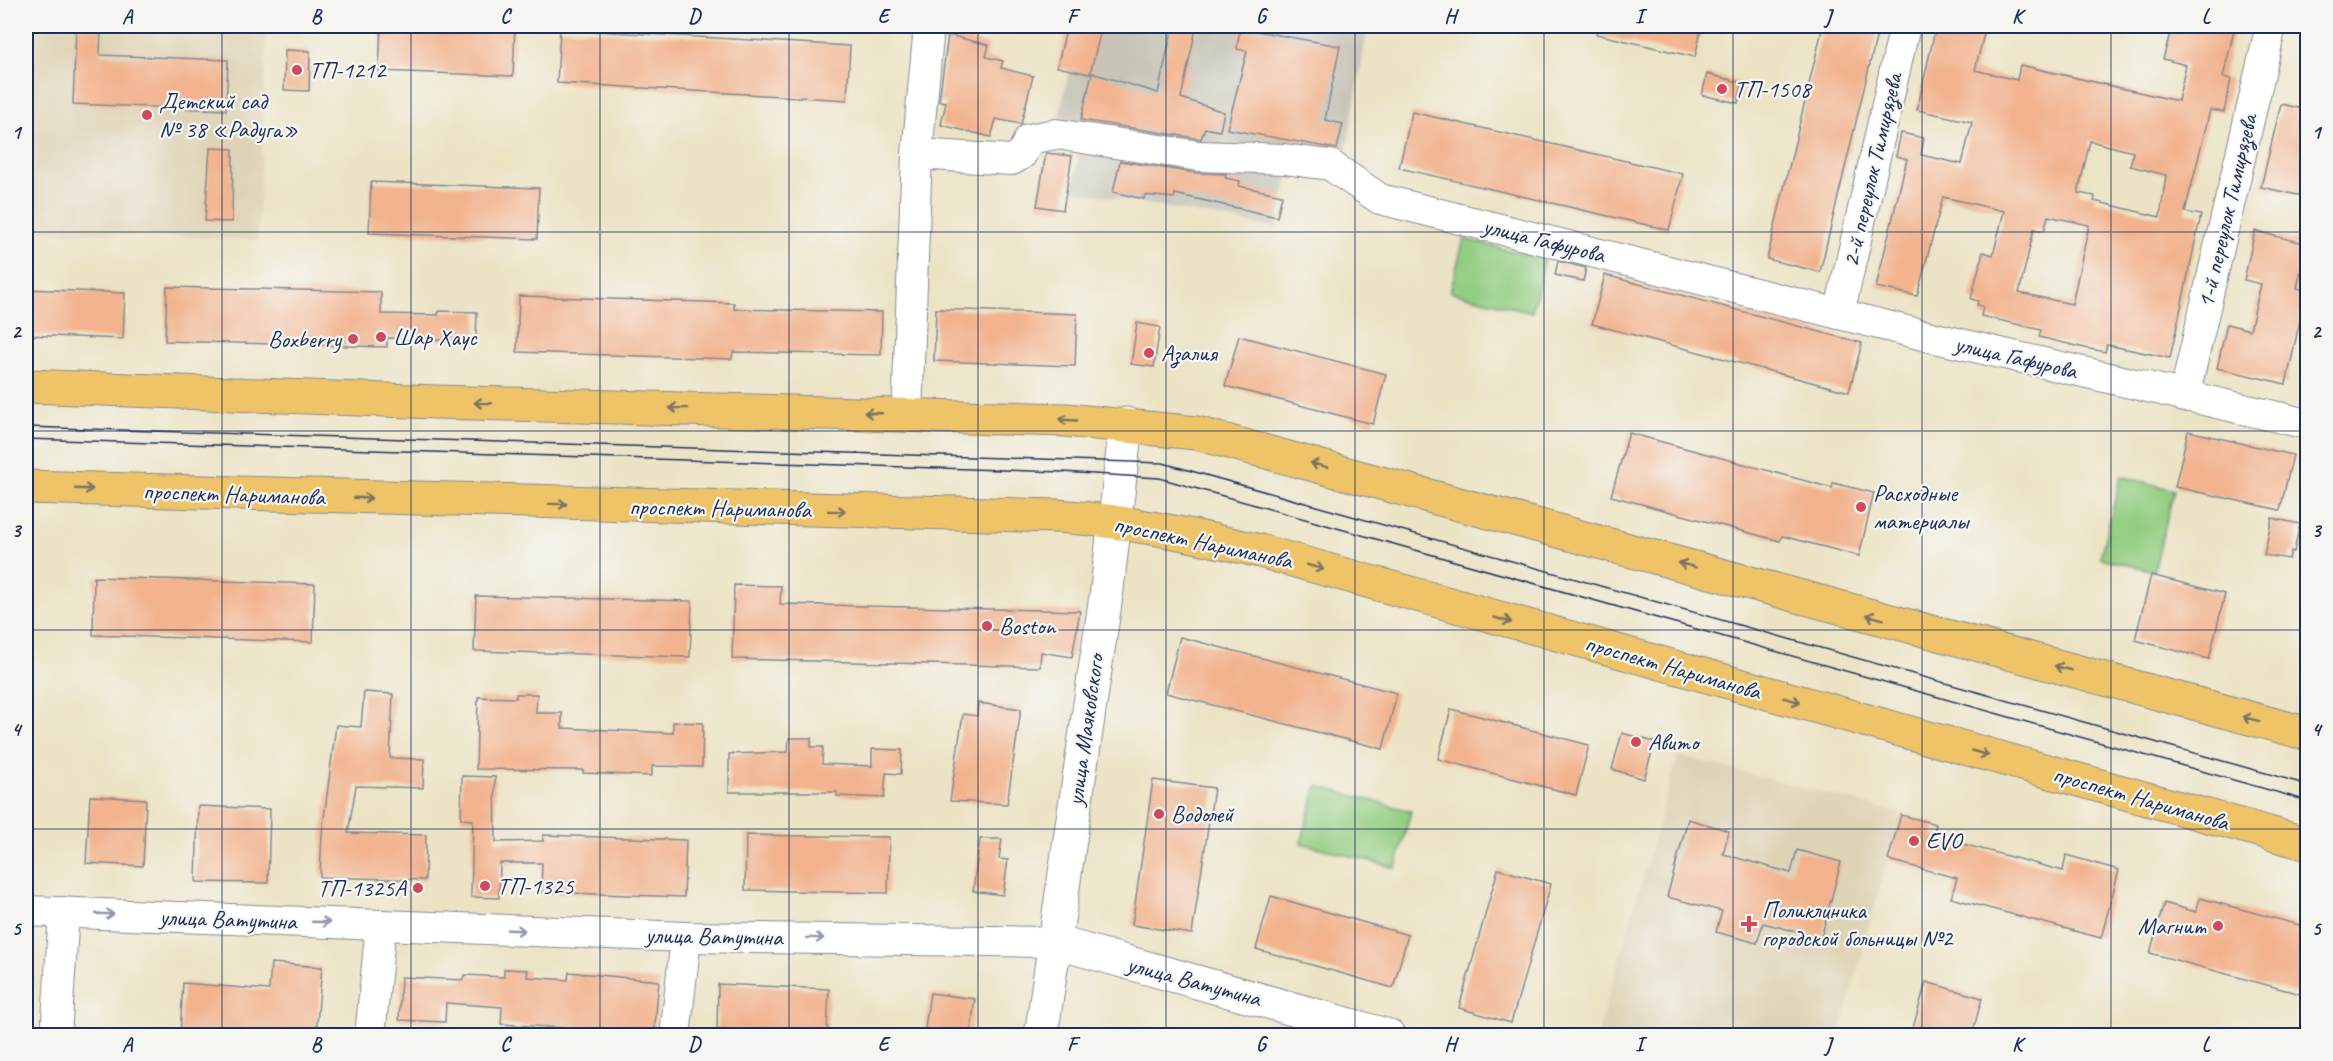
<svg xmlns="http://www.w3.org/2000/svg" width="2333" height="1061" font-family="Caveat,sans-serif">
<rect width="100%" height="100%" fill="#f6f6f2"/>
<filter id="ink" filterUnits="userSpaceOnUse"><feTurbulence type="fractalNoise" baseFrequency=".0167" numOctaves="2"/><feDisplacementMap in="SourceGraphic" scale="12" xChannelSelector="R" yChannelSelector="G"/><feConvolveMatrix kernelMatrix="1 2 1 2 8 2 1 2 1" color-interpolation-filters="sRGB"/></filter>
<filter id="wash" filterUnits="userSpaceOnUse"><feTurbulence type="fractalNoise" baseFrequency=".008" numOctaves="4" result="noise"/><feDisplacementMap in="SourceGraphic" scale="24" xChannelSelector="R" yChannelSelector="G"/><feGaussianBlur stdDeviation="1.35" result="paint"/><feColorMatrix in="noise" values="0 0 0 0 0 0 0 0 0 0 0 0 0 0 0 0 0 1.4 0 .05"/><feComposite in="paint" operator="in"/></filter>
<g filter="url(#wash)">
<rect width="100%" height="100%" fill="#ece3c4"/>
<g fill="#dfd3b6">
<polygon points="35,26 267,26 258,240 26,231"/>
<polygon points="1678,755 1900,813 1840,1035 1597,1036"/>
</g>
<polygon fill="#c8c4b8" points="1078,26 1379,26 1378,32 1367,32 1345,158 1295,148 1276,228 1073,190 1083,129 1058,123"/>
<g fill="#93cd81" stroke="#577e70" stroke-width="1.5">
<polygon points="1464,239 1545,259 1532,312 1450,292"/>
<polygon points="2121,476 2174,490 2154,571 2100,558"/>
<polygon points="1317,786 1411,811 1396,868 1301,843"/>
</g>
<g id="blocks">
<g fill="#f2b38e" fill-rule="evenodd">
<polygon points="76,26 101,26 100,55 228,60 226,110 73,104"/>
<polygon points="381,26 515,26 513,76 379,71"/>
<polygon points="1067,26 1102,26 1090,74 1057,67"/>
<polygon points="1173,26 1196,29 1181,98 1224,112 1220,131 1205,128 1201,139 1081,120 1092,73 1158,93"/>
<polygon points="1597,26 1702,26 1695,57 1596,34"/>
<polygon points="1823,26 1879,26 1820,272 1767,259"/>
<path d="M1936 26H1986L1975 70 2017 80 2020 65 2178 101 2186 65 2163 59 2172 26H2235L2223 77 2231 79 2224 112 2210 110 2185 212 2201 215 2170 358 2107 345 2105 352 2085 348 2039 337 2041 330 1981 316 1983 306 1977 305 1978 301 1971 299 1983 252 1993 255 2004 211 1943 197 1917 296 1876 287 1907 159 1896 156 1901 133 1924 138 1921 155 1962 164 1972 122 1917 110ZM2090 141 2133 152 2130 166 2166 175 2160 217 2094 201 2095 196 2078 193ZM2048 216 2089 225 2072 304 2019 293 2034 229 2044 231Z"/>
<polygon points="1240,28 1340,46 1325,120 1343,124 1337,149 1227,129 1247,51 1237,49"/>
<polygon points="560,29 850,46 847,100 557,83"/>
<polygon points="948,35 989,45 986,57 1003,61 1001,68 1033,76 1021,124 996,119 991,137 941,125 946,102 939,101"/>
<polygon points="285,50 310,51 309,91 284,90"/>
<polygon points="1707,74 1743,83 1738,103 1702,95"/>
<polygon points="2281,104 2307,110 2307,197 2261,187"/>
<polygon points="1412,112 1683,174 1669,230 1399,168"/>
<polygon points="210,148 233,149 232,222 205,221"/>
<polygon points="1046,153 1072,156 1063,210 1037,206"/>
<polygon points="1120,161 1196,173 1226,174 1225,178 1240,181 1239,186 1282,195 1277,217 1175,194 1174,198 1145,195 1144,199 1113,192"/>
<polygon points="371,182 539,188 537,239 369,233"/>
<polygon points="2255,231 2307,244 2297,288 2307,291 2307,313 2302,311 2286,384 2217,368 2227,324 2250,330 2261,284 2244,280"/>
<polygon points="1558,261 1586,268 1583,281 1555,275"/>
<polygon points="1605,275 1862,343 1849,392 1592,324"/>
<polygon points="167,287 381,292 381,314 438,315 439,311 477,312 476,341 387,338 387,347 165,341"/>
<polygon points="26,289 125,293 123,339 26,335"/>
<polygon points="519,296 734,303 734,309 882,312 881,355 733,352 732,359 517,352"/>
<polygon points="936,309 1077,314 1075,366 934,361"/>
<polygon points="1137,323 1160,327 1154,367 1131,364"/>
<polygon points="1239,336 1386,374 1373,424 1225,386"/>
<polygon points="2188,431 2293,455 2280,510 2175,487"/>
<polygon points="1629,433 1832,488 1833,483 1874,493 1859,556 1782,536 1780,541 1611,496"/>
<polygon points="2272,518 2300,524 2294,552 2291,551 2289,559 2264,555"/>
<polygon points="2151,575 2225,594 2209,659 2135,640"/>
<polygon points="94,577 315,584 313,642 93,635"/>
<polygon points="734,585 781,586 780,604 1080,611 1072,657 1041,652 1040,667 732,659"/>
<polygon points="476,596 692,601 690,657 474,651"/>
<polygon points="1180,637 1397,693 1383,749 1166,693"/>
<polygon points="364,692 393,694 390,758 424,759 423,788 356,786 348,833 426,835 425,880 320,877 322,833 336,725 361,727"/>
<polygon points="516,694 537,694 536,713 562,713 562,728 673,733 673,722 703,723 702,767 652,766 652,776 583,773 583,770 476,769 478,697 516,698"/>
<polygon points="978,703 1021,709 1007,804 950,801 963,714 977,716"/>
<polygon points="1451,709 1589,745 1576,795 1438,759"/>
<polygon points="1622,733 1655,742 1644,779 1612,769"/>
<polygon points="789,738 811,738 811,747 823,747 822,764 872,766 872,749 902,750 901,774 886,773 884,798 837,796 837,792 729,792 729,754 788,752"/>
<polygon points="462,776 495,777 496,842 543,841 543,835 686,840 684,897 541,892 542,863 500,863 499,898 471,897 473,820 461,819"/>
<polygon points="1153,780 1214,788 1192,934 1132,925"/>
<polygon points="90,796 146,799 143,866 86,863"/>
<polygon points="198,806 270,809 268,883 196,882"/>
<polygon points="1901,815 1936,824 1933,836 2063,871 2066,855 2119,870 2101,938 1951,898 1957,878 1888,860"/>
<polygon points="1688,819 1729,831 1723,854 1791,873 1797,850 1841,862 1821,938 1763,923 1757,943 1716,932 1722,911 1667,897"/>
<polygon points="746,835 889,837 888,893 745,890"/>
<polygon points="980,839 1002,839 999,859 1008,860 1003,895 973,891"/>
<polygon points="1498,869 1551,884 1511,1023 1459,1008"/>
<polygon points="1271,896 1408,935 1393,988 1256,949"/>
<polygon points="2200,898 2307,927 2307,996 2150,953 2164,903 2196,912"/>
<polygon points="271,963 322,967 316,1035 180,1035 183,983 269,990"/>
<polygon points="504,969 528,970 527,977 568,980 569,972 659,981 654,1035 577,1035 578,1029 501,1024 502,1007 446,1003 445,1022 399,1020 401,977 463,980 464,975 504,977"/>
<polygon points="1926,982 1982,998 1972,1035 1911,1035"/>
<polygon points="718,984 829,989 827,1033 717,1030"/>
<polygon points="930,993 975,999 970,1035 924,1035"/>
</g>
</g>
</g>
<g filter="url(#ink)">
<use href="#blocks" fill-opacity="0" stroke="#848991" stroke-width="1.5"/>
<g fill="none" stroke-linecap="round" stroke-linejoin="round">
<g stroke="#848991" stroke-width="32">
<g id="minor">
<polyline points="929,26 917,154 1012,160 1022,154 1029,139 1056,134 1199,156 1284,159 1330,165 1380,199 1931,337 2308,424"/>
<polyline points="1839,314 1905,26"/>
<polyline points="2184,397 2271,26"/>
<polyline points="907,414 917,154"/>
<polyline points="26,911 686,937 1055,942"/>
<polyline points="56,1036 64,912"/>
<polyline points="370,1036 381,925"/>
<polyline points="675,1036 686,937"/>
</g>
</g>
<g stroke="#848991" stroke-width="35">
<g id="tertiary">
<polyline points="1055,942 1389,1036"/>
<polyline points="1041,1036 1107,589 1126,424"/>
</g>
</g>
<g stroke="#848991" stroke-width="35">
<g id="primary">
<polyline points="26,386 436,402 1066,420 1196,433 2308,734"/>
<path d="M26 487 1057 516C1127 521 1193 535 1260 551L2308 844"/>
</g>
</g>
<use href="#minor" stroke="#fff" stroke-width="30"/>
<use href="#tertiary" stroke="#fff" stroke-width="33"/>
<use href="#primary" stroke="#efc469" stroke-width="33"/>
<g stroke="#1b2f5e" stroke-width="1.5">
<polyline points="26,427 1163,463 2308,785"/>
<polyline points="26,439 1062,472 1159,478 2308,801"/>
</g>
</g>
<defs><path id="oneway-shaft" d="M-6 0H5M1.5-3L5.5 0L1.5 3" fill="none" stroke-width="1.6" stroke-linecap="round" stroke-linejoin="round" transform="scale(1.5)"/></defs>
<g stroke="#7a7263">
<use href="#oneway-shaft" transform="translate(483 403) rotate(-179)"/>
<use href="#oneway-shaft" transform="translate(678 408) rotate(-179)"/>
<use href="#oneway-shaft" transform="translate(873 413) rotate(-178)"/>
<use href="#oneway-shaft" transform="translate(1068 420) rotate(-177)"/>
<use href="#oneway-shaft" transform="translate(1319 465) rotate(-165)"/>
<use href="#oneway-shaft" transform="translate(84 489) rotate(2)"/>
<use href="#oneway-shaft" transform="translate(363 498) rotate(2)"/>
<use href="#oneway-shaft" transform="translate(558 504) rotate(1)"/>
<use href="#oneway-shaft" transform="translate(837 511) rotate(1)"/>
<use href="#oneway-shaft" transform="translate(1687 565) rotate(-165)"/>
<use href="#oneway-shaft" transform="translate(1315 567) rotate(16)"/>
<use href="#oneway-shaft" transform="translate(1875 617) rotate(-165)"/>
<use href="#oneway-shaft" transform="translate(1503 620) rotate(16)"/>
<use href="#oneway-shaft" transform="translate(2063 668) rotate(-165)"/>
<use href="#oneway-shaft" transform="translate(1792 700) rotate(16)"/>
<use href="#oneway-shaft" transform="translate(2251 719) rotate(-165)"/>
<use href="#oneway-shaft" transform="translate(1980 753) rotate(16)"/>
</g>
<g stroke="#8d97ae">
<use href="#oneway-shaft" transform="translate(105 914) rotate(2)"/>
<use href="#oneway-shaft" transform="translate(321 922) rotate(2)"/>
<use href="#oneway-shaft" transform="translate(516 930) rotate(2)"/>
<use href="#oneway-shaft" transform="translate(815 938) rotate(1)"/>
</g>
</g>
<path fill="none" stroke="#1b2f5e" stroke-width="1.5" stroke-opacity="0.55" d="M222 26V1036M411 26V1036M600 26V1036M789 26V1036M978 26V1036M1166 26V1036M1355 26V1036M1544 26V1036M1733 26V1036M1922 26V1036M2111 26V1036M26 232H2308M26 431H2308M26 630H2308M26 829H2308"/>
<g fill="#d1495b" stroke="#f6f6f2" stroke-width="2">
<circle cx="297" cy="70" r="6"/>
<circle cx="1722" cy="89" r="6"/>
<circle cx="147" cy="115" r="6"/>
<circle cx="381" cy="337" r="6"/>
<circle cx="353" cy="339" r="6"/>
<circle cx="1149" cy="353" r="6"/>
<circle cx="1861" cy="507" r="6"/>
<circle cx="987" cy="626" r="6"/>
<circle cx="1636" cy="742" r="6"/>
<circle cx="1159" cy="814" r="6"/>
<circle cx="1914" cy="841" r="6"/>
<circle cx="485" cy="886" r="6"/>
<circle cx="418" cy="888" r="6"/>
<path d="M1746 915h6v6h6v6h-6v6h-6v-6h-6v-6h6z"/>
<circle cx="2218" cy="926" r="6"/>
</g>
<g text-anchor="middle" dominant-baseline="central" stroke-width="4.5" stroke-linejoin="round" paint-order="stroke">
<g font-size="24" fill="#1b2f5e" stroke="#f6f6f2" text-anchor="start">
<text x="309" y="70">ТП-1212</text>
<text x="1734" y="89">ТП-1508</text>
<text x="159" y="101">Детский сад<tspan x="159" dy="28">№ 38 «Радуга»</tspan></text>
<text x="393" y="337">Шар Хаус</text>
<text x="341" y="339" text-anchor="end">Boxberry</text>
<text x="1161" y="353">Азалия</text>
<text x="1873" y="493">Расходные<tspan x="1873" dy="28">материалы</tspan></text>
<text x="999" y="626">Boston</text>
<text x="1648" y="742">Авито</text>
<text x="1171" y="814">Водолей</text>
<text x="1926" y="841">EVO</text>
<text x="497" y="886">ТП-1325</text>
<text x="406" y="888" text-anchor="end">ТП-1325А</text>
<text x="1762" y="910">Поликлиника<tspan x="1762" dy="28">городской больницы №2</tspan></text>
<text x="2206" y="926" text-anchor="end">Магнит</text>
</g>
<g font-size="24" fill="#1b2f5e" stroke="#f6f6f2">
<text transform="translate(1872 170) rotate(-77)">2-й переулок Тимирязева</text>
<text transform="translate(2227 211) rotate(-77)">1-й переулок Тимирязева</text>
<text transform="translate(1544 240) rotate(14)">улица Гафурова</text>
<text transform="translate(2016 357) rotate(13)">улица Гафурова</text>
<text transform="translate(234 494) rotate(2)">проспект Нариманова</text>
<text transform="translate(720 508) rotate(1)">проспект Нариманова</text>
<text transform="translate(1203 542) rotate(12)">проспект Нариманова</text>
<text transform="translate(1673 667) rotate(16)">проспект Нариманова</text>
<text transform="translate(1085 730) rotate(-82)">улица Маяковского</text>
<text transform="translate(2141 798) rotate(16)">проспект Нариманова</text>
<text transform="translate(228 919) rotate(2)">улица Ватутина</text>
<text transform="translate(714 936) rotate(1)">улица Ватутина</text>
<text transform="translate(1194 981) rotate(15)">улица Ватутина</text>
</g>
</g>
<rect width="2333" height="1061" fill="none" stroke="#f6f6f2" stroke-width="66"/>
<rect x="33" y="33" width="2267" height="995" fill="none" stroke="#1b2f5e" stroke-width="2"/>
<g font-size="20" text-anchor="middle" font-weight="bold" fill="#1b2f5e">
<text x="127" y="23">A</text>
<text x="316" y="23">B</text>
<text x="505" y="23">C</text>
<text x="694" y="23">D</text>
<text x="883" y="23">E</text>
<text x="1072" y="23">F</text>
<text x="1261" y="23">G</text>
<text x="1450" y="23">H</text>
<text x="1639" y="23">I</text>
<text x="1828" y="23">J</text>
<text x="2017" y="23">K</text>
<text x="2206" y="23">L</text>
<text x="16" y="139">1</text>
<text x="2316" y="139">1</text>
<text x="16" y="338">2</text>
<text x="2316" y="338">2</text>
<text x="16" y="537">3</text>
<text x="2316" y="537">3</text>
<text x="16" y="736">4</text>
<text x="2316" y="736">4</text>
<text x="16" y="935">5</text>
<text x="2316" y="935">5</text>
<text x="127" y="1051">A</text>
<text x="316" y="1051">B</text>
<text x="505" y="1051">C</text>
<text x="694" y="1051">D</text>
<text x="883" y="1051">E</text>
<text x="1072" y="1051">F</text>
<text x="1261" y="1051">G</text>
<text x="1450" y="1051">H</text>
<text x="1639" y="1051">I</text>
<text x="1828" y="1051">J</text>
<text x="2017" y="1051">K</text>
<text x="2206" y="1051">L</text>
</g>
</svg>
